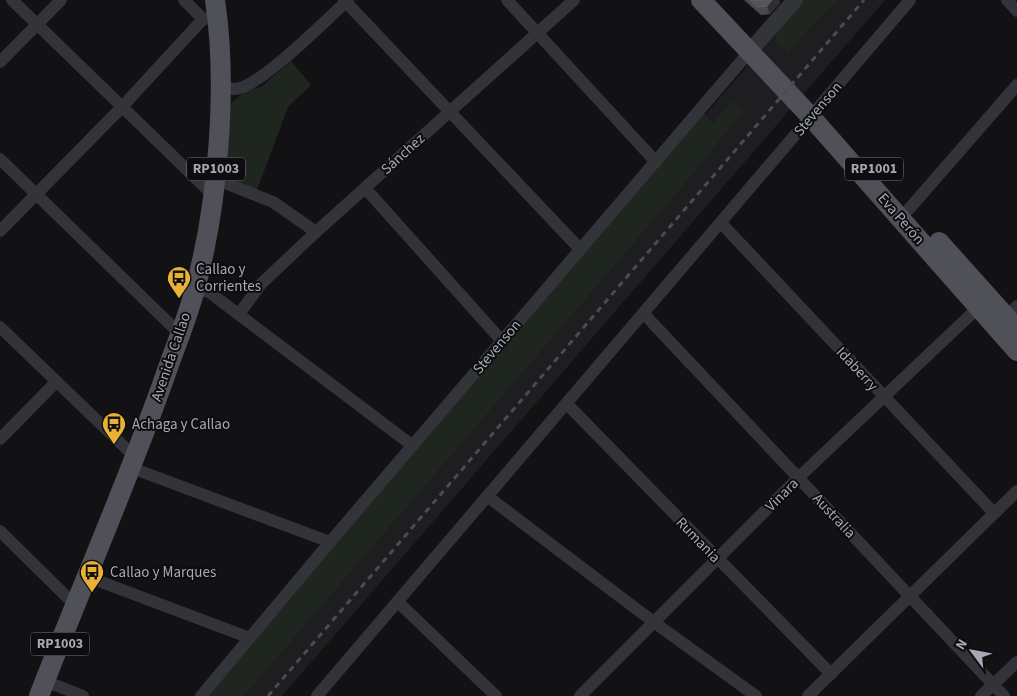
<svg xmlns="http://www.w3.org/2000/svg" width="1017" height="696" font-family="'Source Sans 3',sans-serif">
<rect width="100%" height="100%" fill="#121214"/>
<polygon fill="#1e1e21" points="804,0 885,0 282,696 204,696"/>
<g fill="#1f2620">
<polygon points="802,0 839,0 823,14 788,52 777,44 775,31"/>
<polygon points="291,61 311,85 288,107 257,190 226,179 231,103 246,91 261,87"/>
<polygon points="733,100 744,110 693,174 244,696 203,696 704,114 713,123"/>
</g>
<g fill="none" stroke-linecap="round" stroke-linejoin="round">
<g stroke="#333439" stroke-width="12">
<polyline points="12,0 213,195"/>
<polyline points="184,0 203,19 211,18"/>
<polyline points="344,0 580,249"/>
<polyline points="507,0 656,162"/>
<polyline points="1007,0 1017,11"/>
<polyline points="0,62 61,0"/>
<path d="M220 85C225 87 230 89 235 89 258 89 328 18 348 0"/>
<polyline points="0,159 180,334"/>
<polyline points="215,179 273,202 316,232"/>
<polyline points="365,188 502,341"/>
<polyline points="909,209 1017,85"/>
<polyline points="722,224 994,513"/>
<polyline points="0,231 121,108 203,19"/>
<polyline points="195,289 209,292 413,446"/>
<polyline points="239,314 261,284 316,232 574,0"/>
<polyline points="644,314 1004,696"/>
<polyline points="1002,323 1017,306"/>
<polyline points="0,327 136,458"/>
<polyline points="567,404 831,674"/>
<polyline points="0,439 56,382"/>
<polyline points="132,468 330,542"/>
<polyline points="487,496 655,623 756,696"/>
<polyline points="0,531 76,606"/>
<polyline points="88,577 250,638"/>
<polyline points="398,602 496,696"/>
<polyline points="45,681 83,696"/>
<polyline points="201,696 330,542 750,51"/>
<polyline points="317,696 910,0"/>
<polyline points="580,696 798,478 983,303"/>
<polyline points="808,696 1017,491"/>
<polyline points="981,696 1017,662"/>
</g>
<polyline stroke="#333439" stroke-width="16" points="750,51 795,0"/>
<g stroke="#505158" stroke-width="20">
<polyline points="701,0 811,117 1017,351"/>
<polyline points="939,242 1017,329"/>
<path d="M39 696C80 590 126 486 164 379 174 349 187 320 195 289 218 205 228 86 215 0"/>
</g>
<polyline stroke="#4b4c52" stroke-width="3" stroke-dasharray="6 5" stroke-linecap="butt" points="268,696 864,0"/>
</g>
<polygon fill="#48494f" points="744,0 779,0 780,3 770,14 761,15"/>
<polygon fill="#2e2f33" points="772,0 779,0 780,3 770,14 767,6"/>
<polygon fill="#52545a" stroke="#5f6168" points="750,0 772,0 767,6 758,7"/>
<defs>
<g id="bus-pin" transform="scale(1.25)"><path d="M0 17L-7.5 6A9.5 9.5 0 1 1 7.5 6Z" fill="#eab234" stroke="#0d0d0f"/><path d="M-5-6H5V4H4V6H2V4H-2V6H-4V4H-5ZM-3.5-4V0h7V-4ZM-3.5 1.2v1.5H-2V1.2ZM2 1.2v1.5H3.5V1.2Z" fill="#111"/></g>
</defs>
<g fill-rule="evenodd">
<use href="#bus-pin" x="179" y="278"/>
<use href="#bus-pin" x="114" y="424"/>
<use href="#bus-pin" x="92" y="572"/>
</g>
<g text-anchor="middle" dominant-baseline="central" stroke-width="4" stroke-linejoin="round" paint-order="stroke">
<g fill="#0d0d0f" stroke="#777a82" stroke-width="1">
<rect x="187" y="157.5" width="58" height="23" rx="4"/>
<rect x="845" y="157.5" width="58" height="23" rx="4"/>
<rect x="31" y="632.5" width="58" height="23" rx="4"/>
</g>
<g font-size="14" font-weight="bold" fill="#a4a9b4">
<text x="216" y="169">RP1003</text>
<text x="874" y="169">RP1001</text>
<text x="60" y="644">RP1003</text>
</g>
<g font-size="15" fill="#a4a9b4" stroke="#0d0d0f">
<text transform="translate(818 109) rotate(-50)">Stevenson</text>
<text transform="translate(403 154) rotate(-42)">Sánchez</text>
<text transform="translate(901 219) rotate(49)">Eva Perón</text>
<text transform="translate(497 347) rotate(-50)">Stevenson</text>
<text transform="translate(171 357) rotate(-71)">Avenida Callao</text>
<text transform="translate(857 369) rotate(47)">Idaberry</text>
<text transform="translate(782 495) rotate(-45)">Vinara</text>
<text transform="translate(834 516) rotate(47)">Australia</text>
<text transform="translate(698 540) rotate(46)">Rumania</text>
</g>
<g font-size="15" fill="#a4a9b4" stroke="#0d0d0f" text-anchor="start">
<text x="196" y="269">Callao y<tspan x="196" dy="17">Corrientes</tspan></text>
<text x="132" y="424">Achaga y Callao</text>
<text x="110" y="572">Callao y Marques</text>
</g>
</g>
<g transform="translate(972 651) rotate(302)" stroke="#0d0d0f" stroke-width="4" paint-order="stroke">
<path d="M0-4L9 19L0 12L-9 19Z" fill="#a4a9b4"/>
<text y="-8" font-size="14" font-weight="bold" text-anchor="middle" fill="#a4a9b4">N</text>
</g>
</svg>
